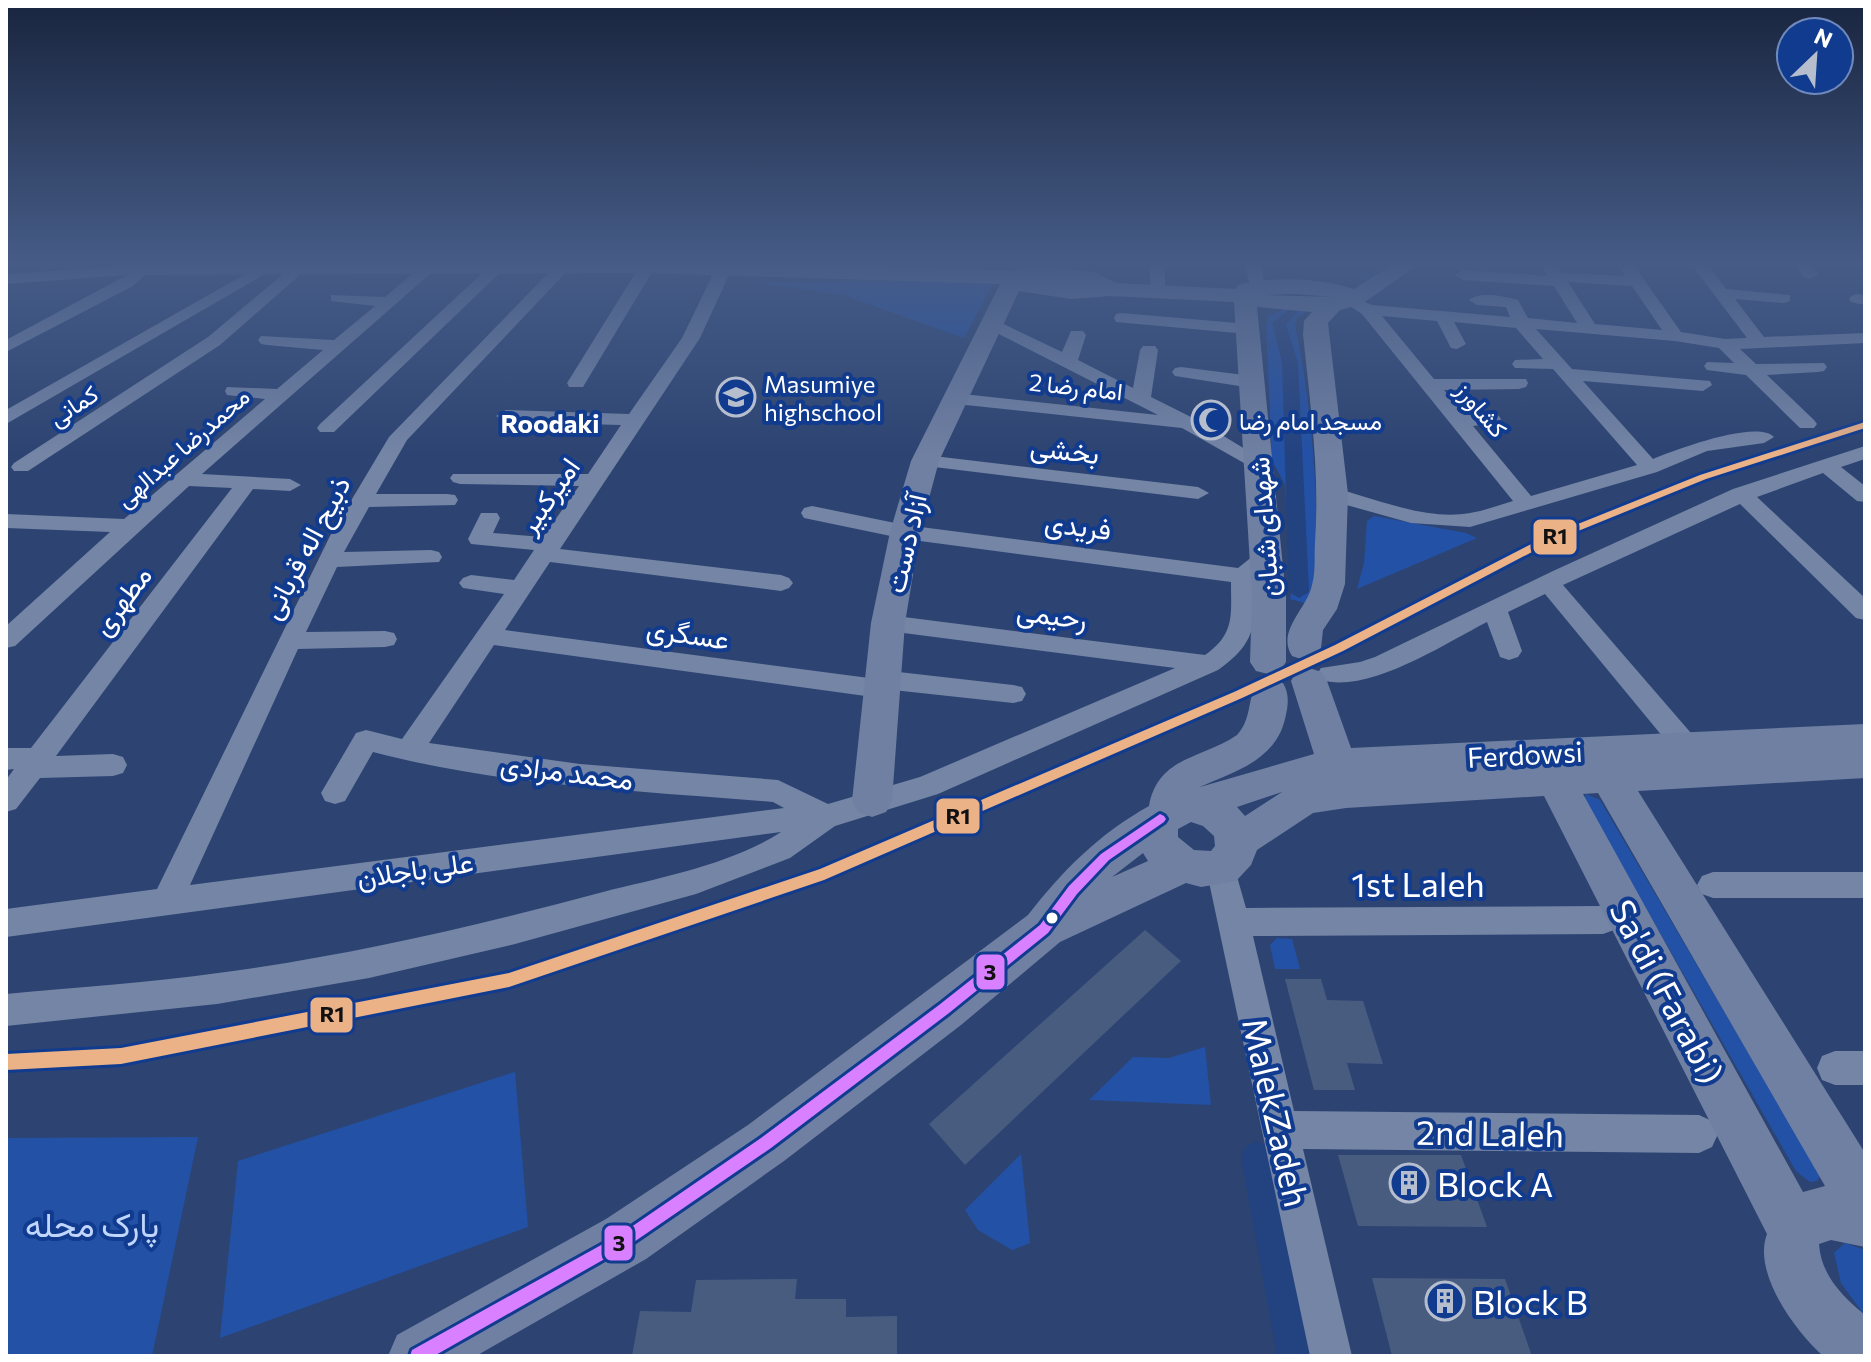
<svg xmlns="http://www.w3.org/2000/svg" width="1871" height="1362" font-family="Commissioner,Vazirmatn,sans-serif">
<rect width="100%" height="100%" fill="#2d4472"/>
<g fill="#2351a6">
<polygon points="920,281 993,283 964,338 843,295 761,283"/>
<path d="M1289 307 1306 312 1296 319 1295 326C1309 383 1328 551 1308 604L1290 599 1292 588 1285 485 1272 460 1266 325 1268 316Z"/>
<polygon points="1374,516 1466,533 1477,538 1357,589 1364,563 1367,521"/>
<polygon points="1586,794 1600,800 1818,1171 1820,1177 1817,1181 1810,1182 1796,1171 1584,800"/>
<polygon points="1277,938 1292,939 1300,969 1275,969 1270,945"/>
<polygon points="1205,1047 1211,1105 1089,1100 1133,1057 1169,1058"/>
<polygon points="515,1072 528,1227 220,1338 238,1161"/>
<polygon points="198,1137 152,1356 6,1356 6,1138"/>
<polygon points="1021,1154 1030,1243 1012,1250 978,1230 965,1210"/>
<polygon points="1845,1243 1865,1250 1865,1316 1841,1283 1834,1253"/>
</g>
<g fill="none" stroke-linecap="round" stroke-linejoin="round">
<g fill="#234280" fill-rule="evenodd">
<polygon points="1376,264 1391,264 1371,280 1361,280 1361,274"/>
<polygon points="1291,308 1298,312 1286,324 1298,363 1309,592 1299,598 1289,592 1282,363 1272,323"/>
<polygon points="1257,1141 1268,1146 1273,1157 1313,1356 1277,1356 1241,1157 1246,1146"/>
</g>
</g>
<g fill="#485c80">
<polygon points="1145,930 1181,961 965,1165 929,1124"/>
<polygon points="1285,979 1321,979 1327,1000 1363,1001 1383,1064 1347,1063 1355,1090 1314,1090"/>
<polygon points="1338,1155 1461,1155 1487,1227 1358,1226"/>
<polygon points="1372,1278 1505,1279 1532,1356 1392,1356"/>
<polygon points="797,1279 795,1299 846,1299 846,1317 897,1316 897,1356 632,1356 640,1311 691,1312 696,1280"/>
</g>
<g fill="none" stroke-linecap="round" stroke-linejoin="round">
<g fill="#7485a6" fill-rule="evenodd">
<polygon points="157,264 133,286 6,352 6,340 127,275 6,284 6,274"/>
<polygon points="263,264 277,267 6,424 6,410"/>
<polygon points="295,264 310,266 220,345 28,471 14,471 11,467 14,463 208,337"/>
<polygon points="424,264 439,266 202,474 290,479 301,485 290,491 253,489 56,756 113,754 123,757 127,765 123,773 113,776 40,778 16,809 6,812 6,780 14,769 6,770 6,748 31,748 232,488 189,486 15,646 6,648 6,626 110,532 6,528 6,514 124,519 265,399 227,395 225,391 227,387 277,389 323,350 267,345 261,344 258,340 261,336 334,340 375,306 331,301 331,295 385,297"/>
<polygon points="492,264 507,266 334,432 320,432 317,428 320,424"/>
<path d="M557 264 572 266 407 440 376 494H447L455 495 458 500 455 505 369 507 344 552 431 550 439 552 442 557 439 562 337 567 306 632 385 631 394 633 397 639 394 645 385 647 298 649 190 885 784 808 773 802C640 791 502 786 373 752L345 801 335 804 325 801 321 793 356 733 366 730 402 739 504 594 463 588 459 583 463 578 471 575 514 580 534 550 471 544 468 539 481 513H497L500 518 493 533 543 537 579 486 460 484 453 482 450 478 453 474H588L621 425 506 422 496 416 506 410 629 414 682 338 718 264H734L700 338 560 549 781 575 789 578 793 583 789 588 781 591 550 562 505 630 869 678 872 673 881 670 1013 685 1022 687 1026 694 1022 701 1013 703 893 690 889 696 880 698 494 645 429 743 580 764 778 780 828 804 920 777 1175 668 888 631 879 629 876 623 879 617 888 615 1205 655C1235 634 1231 616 1231 582L905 539 804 518 801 513 804 508 812 506 905 525 1238 568 1258 552H1274L1277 557 1255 578C1256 623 1257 643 1218 670L938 794 835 826 790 858 696 894 515 944 369 978 217 1004 6 1026V994C76 987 147 983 218 973 348 956 476 926 603 892 659 878 733 864 781 832L6 937V909L157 889 330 536 389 437Z"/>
<polygon points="641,264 655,267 583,387 569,387 567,383"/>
<polygon points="1149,264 1165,264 1165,294 1153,294 1151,291"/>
<polygon points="1245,264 1261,264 1265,288 1263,291 1251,291"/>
<path d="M1555 264 1562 273 1625 276 1617 264H1633L1681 332 1725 339 1747 338 1691 264H1707L1726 289 1790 295V301L1784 303 1735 299 1764 337 1865 333V343L1740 349 1756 364 1824 363 1827 367 1824 371 1818 372 1767 375 1814 420 1817 424 1814 428H1800L1746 375 1707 370 1704 366 1707 362 1734 363 1719 348 1675 341 1536 329 1572 369 1710 381 1712 385 1703 391 1583 381 1653 459C1675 450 1757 419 1774 437L1764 443 1707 451 1657 472 1470 527 1411 523 1325 499 1322 494 1333 488C1376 498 1424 521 1470 513 1484 511 1499 505 1513 501L1362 314 1344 302 1352 297 1372 305 1510 317 1506 307 1477 305 1469 300C1480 291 1504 296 1518 300L1528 318 1577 323 1554 286 1463 280 1455 275 1463 270 1548 276 1543 268 1545 265ZM1568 282 1632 286 1662 330 1595 324ZM1382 316 1437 321 1451 348 1457 349 1466 344 1454 322 1516 328 1543 359 1515 360 1512 364 1515 368 1553 369 1637 465 1531 496 1473 426 1498 423 1501 419 1498 415H1464L1444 390 1519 389 1526 387 1528 383 1526 379H1434Z"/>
<polygon points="1795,264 1811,264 1818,274 1810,279 1804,277"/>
<polygon points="1857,294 1865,295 1865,305 1851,302 1849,299 1851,296"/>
<polygon points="1122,313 1248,324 1257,329 1248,334 1116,322 1114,318 1116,314"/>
<polygon points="991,318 1062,352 1071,331 1083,331 1086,335 1078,360 1133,388 1140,350 1143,346 1155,346 1158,350 1151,397 1199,421 1268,463 1265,467 1251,467 1182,428 947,403 945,399 954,393 1158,415 985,327 983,323"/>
<polygon points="1181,367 1252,376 1261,382 1252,388 1175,376 1172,372 1175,368"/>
<path d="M1865 446V459L1841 467 1865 486V502L1857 501 1823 473 1757 497 1865 598V620L1856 618 1740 504 1563 585 1697 740 1701 747 1697 754 1687 757 1677 754 1545 594 1508 612 1522 651 1518 657 1509 660 1500 657 1487 622C1444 644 1369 694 1321 680L1317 674 1321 668 1360 662 1375 657 1553 571 1733 489Z"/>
<polygon points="925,455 1198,487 1209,493 1198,499 918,465 915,461"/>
<polygon points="1221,855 1232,859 1246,908 1603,906 1614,910 1619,920 1614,930 1603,934 1253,936 1294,1111 1699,1115 1712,1121 1718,1134 1712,1147 1699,1153 1303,1149 1352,1356 1310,1356 1206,868 1210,859"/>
<polygon points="1713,872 1865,872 1865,898 1713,898 1702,894 1697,885 1702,876"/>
<polygon points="1835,1051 1865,1051 1865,1085 1835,1085 1822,1080 1817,1068 1822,1056"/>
</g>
<g fill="#7080a2" fill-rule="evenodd">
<path d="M135 264H833L1013 271 1031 266 1094 272 1116 283 1236 289 1238 285C1274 276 1319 278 1354 289L1393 264H1419L1362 304 1340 310 1328 323 1348 494 1345 584 1337 609 1323 630 1321 648 1316 656 1304 660 1292 656C1276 631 1307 609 1312 585 1316 571 1314 555 1315 542 1320 472 1310 403 1303 334L1304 321 1312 312 1257 307 1286 597V662L1280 671 1268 674 1256 671 1250 662 1252 597 1234 302 1110 296 1071 299 1019 291 939 461 920 532 905 623 892 801 886 812 872 817 858 812 852 801 871 623 890 532 911 461 1000 284 647 273 142 275 131 269ZM1031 280H1032L1090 285ZM1294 294 1334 297 1265 295Z"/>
<path d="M1309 668 1322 672 1327 681 1351 748 1865 724V778L1638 791 1865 1153V1247L1831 1240 1819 1244C1821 1275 1842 1296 1865 1315V1356H1823C1796 1332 1752 1273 1767 1234L1544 796 1346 808 1313 813 1257 850 1251 865 1236 881 1201 887 1186 883 1060 942 961 1025 784 1161 646 1259 476 1356H388L397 1335 606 1219 748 1125 1028 915C1063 870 1099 834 1149 806 1158 756 1202 759 1237 735 1252 719 1247 700 1257 683L1270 679 1283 683C1290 695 1288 706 1285 719 1275 761 1235 771 1200 787L1314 754 1291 681 1296 672ZM1282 792 1245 816 1237 807ZM1598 793 1825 1186 1803 1192 1583 794ZM1191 822 1203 826 1214 836 1215 846 1211 851 1194 850 1178 837V829ZM1143 853 1148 861 1112 877Z"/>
</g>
<g stroke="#103b8f" stroke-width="6">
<polygon id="bus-1" points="1160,814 1164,816 1166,819 1164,822 1109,860 1077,894 1048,933 949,1013 771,1148 631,1244 434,1356 410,1356 412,1350 621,1234 761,1138 939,1005 1040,925 1069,886 1101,854"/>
</g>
<use href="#bus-1" fill="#d880ff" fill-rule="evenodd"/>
<g stroke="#103b8f" stroke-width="6">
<polygon id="rail-1" points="1865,422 1865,428 1706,479 1551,542 1343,651 1242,698 824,880 509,987 121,1064 6,1070 6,1054 121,1048 509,973 820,869 1234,692 1335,645 1543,538 1700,475"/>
</g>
<use href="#rail-1" fill="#ebb288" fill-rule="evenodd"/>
</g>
<linearGradient id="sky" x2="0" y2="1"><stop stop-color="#19253f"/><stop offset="0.58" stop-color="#465c87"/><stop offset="1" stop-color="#465c87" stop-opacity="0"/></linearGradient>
<rect width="1871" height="455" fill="url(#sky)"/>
<defs>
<g id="school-ring" transform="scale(2)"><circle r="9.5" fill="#103b8f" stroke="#b6bece" stroke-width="1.5"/><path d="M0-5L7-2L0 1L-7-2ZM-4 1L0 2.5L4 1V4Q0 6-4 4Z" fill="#b6bece"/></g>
<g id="mosque-ring" transform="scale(2)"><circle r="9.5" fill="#103b8f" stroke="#b6bece" stroke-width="1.5"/><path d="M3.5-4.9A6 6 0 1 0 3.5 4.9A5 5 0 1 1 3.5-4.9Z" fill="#b6bece"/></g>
<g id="building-ring" transform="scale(2)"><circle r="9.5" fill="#103b8f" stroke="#b6bece" stroke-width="1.5"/><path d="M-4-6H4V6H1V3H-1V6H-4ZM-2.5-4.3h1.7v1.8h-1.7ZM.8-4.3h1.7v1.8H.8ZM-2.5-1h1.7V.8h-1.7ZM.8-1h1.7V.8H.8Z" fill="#b6bece"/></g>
</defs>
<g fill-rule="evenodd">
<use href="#school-ring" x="736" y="397"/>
<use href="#mosque-ring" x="1211" y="420"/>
<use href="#building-ring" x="1409" y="1183"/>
<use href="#building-ring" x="1445" y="1301"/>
</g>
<circle fill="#fff" stroke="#103b8f" stroke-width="3" cx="1052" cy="918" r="7"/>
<g text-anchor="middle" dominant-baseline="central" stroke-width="8" stroke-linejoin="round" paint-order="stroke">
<g font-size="24" fill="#fff" stroke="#103b8f" text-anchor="start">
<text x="764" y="383">Masumiye<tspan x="764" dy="28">highschool</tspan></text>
<text x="1239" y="420">مسجد امام رضا</text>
</g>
<g font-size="24" fill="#fff" stroke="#103b8f">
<text transform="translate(1076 386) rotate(6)">امام رضا 2</text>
<text transform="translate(73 405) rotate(-33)">کمانی</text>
<text transform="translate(1482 409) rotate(50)">کشاورز</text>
<text transform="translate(182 447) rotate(-41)">محمدرضا عبدالهی</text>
</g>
<g font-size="26" font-weight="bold" fill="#fff" stroke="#103b8f">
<text x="550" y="422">Roodaki</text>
</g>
<g font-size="28" fill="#fff" stroke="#103b8f">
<text transform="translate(1065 449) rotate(7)">بخشی</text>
<text transform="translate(548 495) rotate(-55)">امیرکبیر</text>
<text transform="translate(1078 525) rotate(7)">فریدی</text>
<text transform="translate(1263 527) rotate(-94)">شهدای شبان</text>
<text transform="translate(905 543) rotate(-77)">آزاد دست</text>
<text transform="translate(305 547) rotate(-62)">ذبیح اله قربانی</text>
<text transform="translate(121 600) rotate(-53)">مطهری</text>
<text transform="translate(1052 614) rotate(7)">رحیمی</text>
<text transform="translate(688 633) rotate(8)">عسگری</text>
<text transform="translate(1525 754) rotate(-3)">Ferdowsi</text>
<text transform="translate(567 771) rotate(7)">محمد مرادی</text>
<text transform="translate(415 869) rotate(-8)">علی باجلان</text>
</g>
<g font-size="34" fill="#fff" stroke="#103b8f">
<text x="1418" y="883">1st Laleh</text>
<text transform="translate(1668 991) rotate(62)">Sa'di (Farabi)</text>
<text transform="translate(1277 1112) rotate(77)">MalekZadeh</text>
<text transform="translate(1490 1132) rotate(1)">2nd Laleh</text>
</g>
<g font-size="34" fill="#fff" stroke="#103b8f" text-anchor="start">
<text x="1437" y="1183">Block A</text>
<text x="1473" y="1301">Block B</text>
</g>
<g font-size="34" fill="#c1d6fd" stroke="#103b8f">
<text x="92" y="1223">پارک محله</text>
</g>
</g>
<g stroke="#103b8f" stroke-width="3">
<rect x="1532" y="518" width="46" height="38" rx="8" fill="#ebb288"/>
<rect x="935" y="797" width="46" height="38" rx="8" fill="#ebb288"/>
<rect x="975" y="953" width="31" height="38" rx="8" fill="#d880ff"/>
<rect x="309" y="996" width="45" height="38" rx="8" fill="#ebb288"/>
<rect x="603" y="1224" width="31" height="38" rx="8" fill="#d880ff"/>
</g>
<g font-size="22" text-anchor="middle" font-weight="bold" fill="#111">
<text x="1555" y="544">R1</text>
<text x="958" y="824">R1</text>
<text x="990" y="980">3</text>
<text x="332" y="1022">R1</text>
<text x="619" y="1251">3</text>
</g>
<rect width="1871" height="1362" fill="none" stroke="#ffffff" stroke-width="16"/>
<g transform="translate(1815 56) rotate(25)"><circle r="38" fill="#103b8f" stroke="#7089bc" stroke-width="2"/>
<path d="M0-6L14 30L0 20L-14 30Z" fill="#b6bece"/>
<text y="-12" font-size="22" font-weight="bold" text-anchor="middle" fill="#ffffff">N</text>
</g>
</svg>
